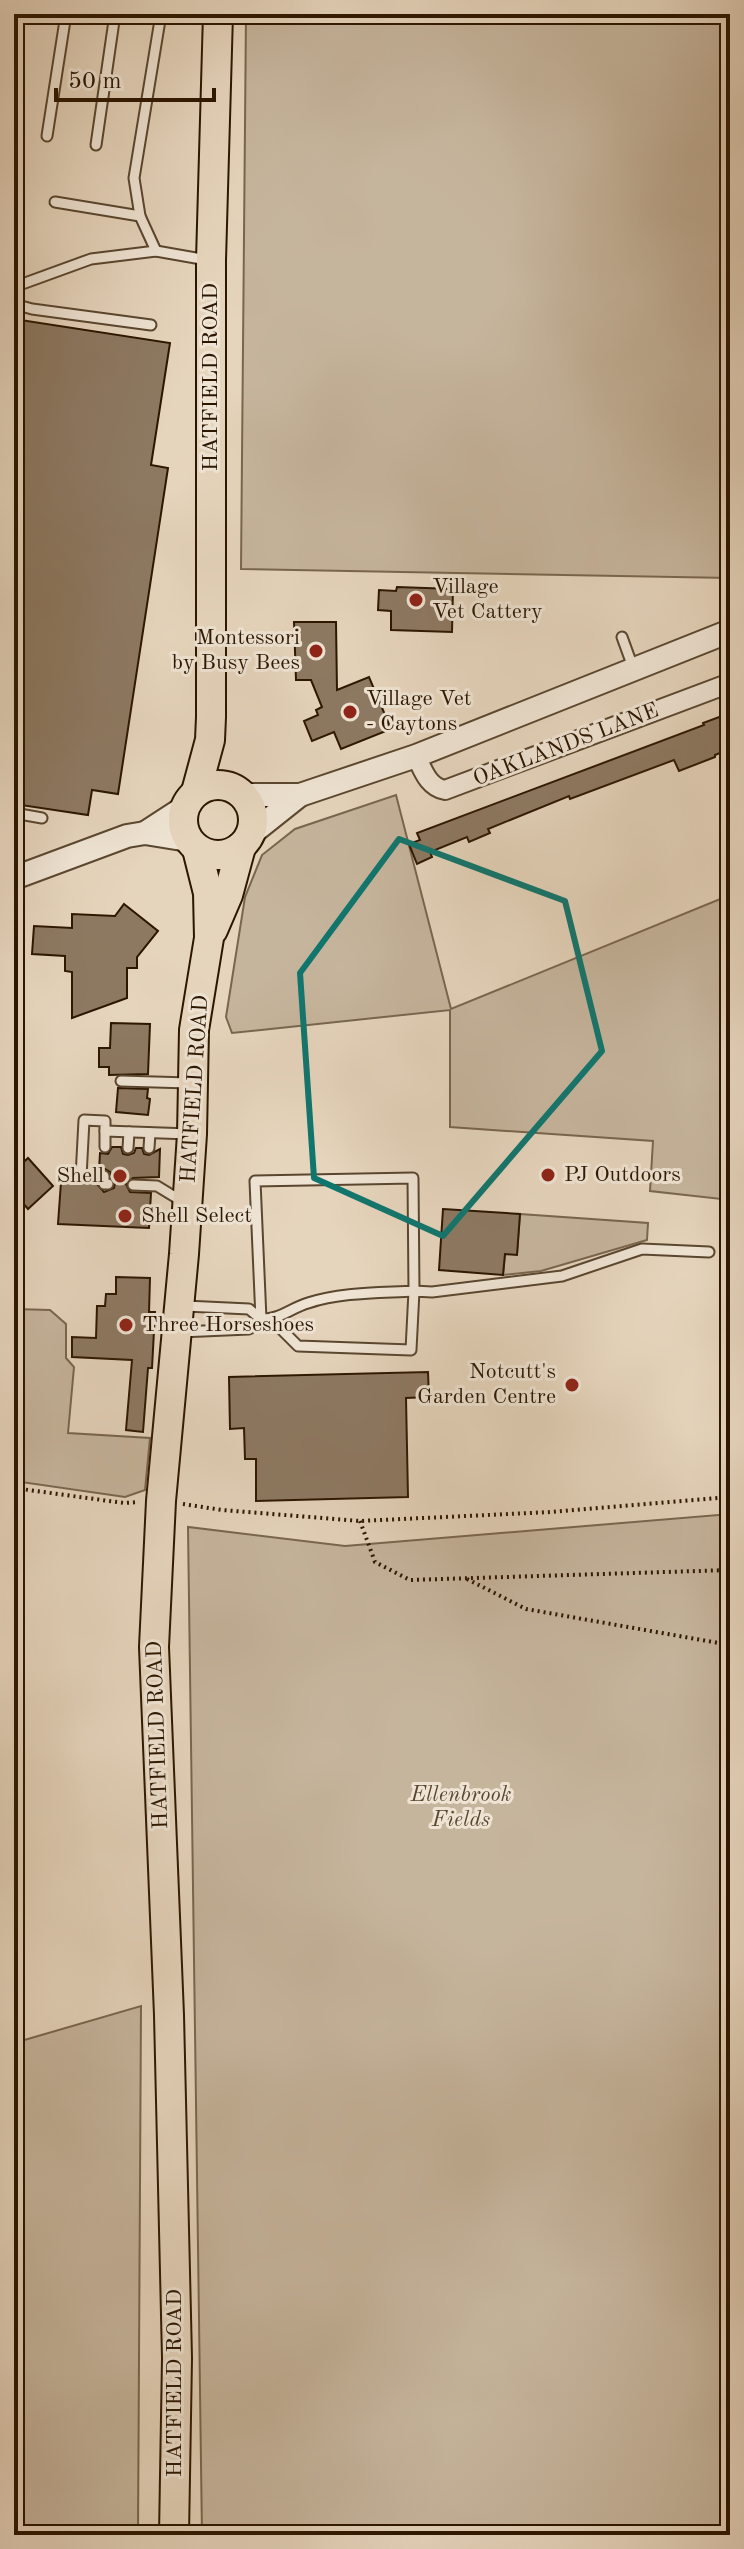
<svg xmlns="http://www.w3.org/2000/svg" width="744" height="2549" font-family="'Old Standard TT',serif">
<rect width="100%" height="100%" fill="#e6d5bd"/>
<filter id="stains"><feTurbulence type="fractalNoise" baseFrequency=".0025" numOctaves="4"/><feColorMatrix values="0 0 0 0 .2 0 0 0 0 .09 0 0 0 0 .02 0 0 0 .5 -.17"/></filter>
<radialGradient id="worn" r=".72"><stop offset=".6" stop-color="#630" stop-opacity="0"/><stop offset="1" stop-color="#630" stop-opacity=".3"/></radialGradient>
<g fill="#c6b59d" stroke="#79664e" stroke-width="2">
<polygon points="246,14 730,14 730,578 241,569"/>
<polygon points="396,795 451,1009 730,895 730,1200 650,1191 653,1141 450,1127 450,1010 232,1033 226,1017 245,897 262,855 295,829"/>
<polygon points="520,1214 648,1223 647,1240 541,1271 503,1275 505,1254 517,1254"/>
<polygon points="14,1309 50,1310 66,1324 66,1358 74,1367 68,1433 150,1438 145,1490 125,1497 14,1481"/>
<polygon points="730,1514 730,2535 202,2535 188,1527 345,1546"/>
<polygon points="141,2006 138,2535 14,2535 14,2043"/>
</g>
<g fill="#8d7962" stroke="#2c1600" stroke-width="2">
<polygon points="14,319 170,343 151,465 168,468 118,794 92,790 88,815 14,804"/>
<polygon points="397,587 453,589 452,632 391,630 391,611 378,610 379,590 396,591"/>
<polygon points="294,622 336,622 337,690 369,677 391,729 341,749 334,732 312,741 304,721 318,715 316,710 322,707 311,680 296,680"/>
<polygon points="730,713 730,749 715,755 715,757 679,771 674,760 570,799 569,796 488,829 490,833 469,842 467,837 430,852 432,857 417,864 409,844 420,840 417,833 704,725 703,723"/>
<polygon points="124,904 158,931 137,957 137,968 127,968 127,998 72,1018 72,972 65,971 65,956 32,954 34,926 72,928 72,914 115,916"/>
<polygon points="111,1023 150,1024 148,1074 109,1075 109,1067 99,1067 99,1048 110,1048"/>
<polygon points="118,1088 148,1089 147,1098 150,1099 148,1115 116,1112"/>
<polygon points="112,1147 121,1147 123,1154 128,1155 134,1153 136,1148 142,1148 144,1154 149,1155 160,1149 159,1177 133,1178 126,1184 130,1192 151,1193 149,1228 58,1224 61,1182 97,1184 104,1192 114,1188 115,1183 110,1172 105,1169 99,1170 100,1153 108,1154"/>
<polygon points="28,1158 53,1186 28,1209 22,1202 14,1210 14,1171"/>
<polygon points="443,1209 520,1214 517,1255 505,1254 503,1275 439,1270"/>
<polygon points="116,1277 150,1278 149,1312 155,1312 152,1368 148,1368 143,1432 126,1430 132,1360 72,1357 72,1337 96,1338 97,1306 105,1306 106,1294 116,1294"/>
<polygon points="428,1372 429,1397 406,1398 408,1497 256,1501 256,1459 245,1459 244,1428 230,1429 229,1377"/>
</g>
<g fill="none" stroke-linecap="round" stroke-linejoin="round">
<g stroke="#5a462f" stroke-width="13">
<g id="service">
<polyline points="47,136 66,14"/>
<polyline points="96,145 115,14"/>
<polyline points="55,202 140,216"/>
<polyline points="156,251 140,216 134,178 161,14"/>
<polyline points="14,287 91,259 156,251 207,260"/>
<polyline points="14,304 32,309 151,325"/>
<polyline points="622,637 634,670"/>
<polyline points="14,813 42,818"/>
<polyline points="121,1081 189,1083"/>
<polyline points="105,1147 105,1131 190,1134"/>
<polyline points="128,1148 129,1132"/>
<polyline points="149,1148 150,1133"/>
<polyline points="104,1176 104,1184 108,1184"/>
<polyline points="81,1177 84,1120 105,1121 105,1131"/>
<polyline points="133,1185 157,1186 185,1203"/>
<polyline points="185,1306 249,1309 261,1319"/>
<polyline points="272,1320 298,1346 411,1350 414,1291 432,1292 562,1276 642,1249 709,1252"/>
<path d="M180 1332 249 1329 261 1319C279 1320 291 1308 308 1303 341 1292 380 1293 414 1291L413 1178 255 1181 261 1319"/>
</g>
</g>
<g stroke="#5a462f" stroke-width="22">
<path id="minor" d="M416 756C423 770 428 787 445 790L730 683"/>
</g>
<g stroke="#5a462f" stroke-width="26">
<g id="tertiary">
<polyline points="244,795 300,795 416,756 730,631"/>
<polyline points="145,833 185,807"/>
<polyline points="251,834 300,795"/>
<polyline points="14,878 127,836 145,833 188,840"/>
</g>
</g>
<g stroke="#2c1600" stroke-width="32">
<g id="primary">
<circle cx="218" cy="820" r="35"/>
<polyline points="196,792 210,740 211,717 211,260 218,14"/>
<polyline points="213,930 228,895 241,847"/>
<polyline points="174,2535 177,2358 169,2015 154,1647 161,1501 184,1254 192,1134 194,1030 209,938 208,893 197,849"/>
</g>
</g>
<g stroke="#2c1600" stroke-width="4" stroke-dasharray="2 4" stroke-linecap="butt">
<polyline points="14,1488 124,1503 139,1502"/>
<polyline points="183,1504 222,1510 360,1521 551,1512 730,1497"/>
<polyline points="360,1521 375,1562 410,1580 730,1570"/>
<polyline points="467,1579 526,1609 730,1645"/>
</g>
<use href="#service" stroke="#efe4d4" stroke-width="9"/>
<use href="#minor" stroke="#efe4d4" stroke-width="18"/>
<use href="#tertiary" stroke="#efe4d4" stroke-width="22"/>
<use href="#primary" stroke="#e6d5bd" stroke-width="28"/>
</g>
<path fill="none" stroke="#0f766e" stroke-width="6" stroke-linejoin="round" d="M399 839 565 901 602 1051 443 1236 314 1178 300 973Z"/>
<g fill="#8f2418" stroke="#efe4d4" stroke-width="3">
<circle cx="416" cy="600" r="8"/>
<circle cx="316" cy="651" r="8"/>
<circle cx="350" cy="712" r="8"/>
<circle cx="548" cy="1175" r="8"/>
<circle cx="120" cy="1176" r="8"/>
<circle cx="125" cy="1216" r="8"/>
<circle cx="126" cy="1325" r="8"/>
<circle cx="572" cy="1385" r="8"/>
</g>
<g text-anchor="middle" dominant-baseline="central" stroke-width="6" stroke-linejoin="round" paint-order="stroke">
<g font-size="22" fill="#2c1600" stroke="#efe4d4">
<text transform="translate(211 377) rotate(-90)">HATFIELD ROAD</text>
<text transform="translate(566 745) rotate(-21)">OAKLANDS LANE</text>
<text transform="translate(195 1089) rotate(-86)">HATFIELD ROAD</text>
<text transform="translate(158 1735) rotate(-92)">HATFIELD ROAD</text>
<text transform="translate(175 2383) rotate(-90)">HATFIELD ROAD</text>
</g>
<g font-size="22" fill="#2c1600" stroke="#efe4d4" text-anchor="start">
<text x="432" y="587">Village<tspan x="432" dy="25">Vet Cattery</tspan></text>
<text x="300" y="638" text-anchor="end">Montessori<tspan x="300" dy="25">by Busy Bees</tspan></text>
<text x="366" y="699">Village Vet<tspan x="366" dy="25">- Caytons</tspan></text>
<text x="564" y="1175">PJ Outdoors</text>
<text x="104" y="1176" text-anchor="end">Shell</text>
<text x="141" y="1216">Shell Select</text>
<text x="142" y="1325">Three Horseshoes</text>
<text x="556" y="1372" text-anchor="end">Notcutt's<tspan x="556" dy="25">Garden Centre</tspan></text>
</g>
<g font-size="22" font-style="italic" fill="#5a462f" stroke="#efe4d4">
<text x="461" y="1795">Ellenbrook<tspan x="461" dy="25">Fields</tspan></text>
</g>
</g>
<rect width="744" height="2549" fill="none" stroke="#e6d5bd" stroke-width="48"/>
<rect x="16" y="16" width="712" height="2517" fill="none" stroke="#2c1600" stroke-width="4"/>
<rect x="24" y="24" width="696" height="2501" fill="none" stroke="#2c1600" stroke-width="2"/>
<path d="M56 88v12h158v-12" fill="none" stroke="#2c1600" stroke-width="4"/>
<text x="68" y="88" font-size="24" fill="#2c1600" stroke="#efe4d4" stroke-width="6" paint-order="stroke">50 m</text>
<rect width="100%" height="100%" filter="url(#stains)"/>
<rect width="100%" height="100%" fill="url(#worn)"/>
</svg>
